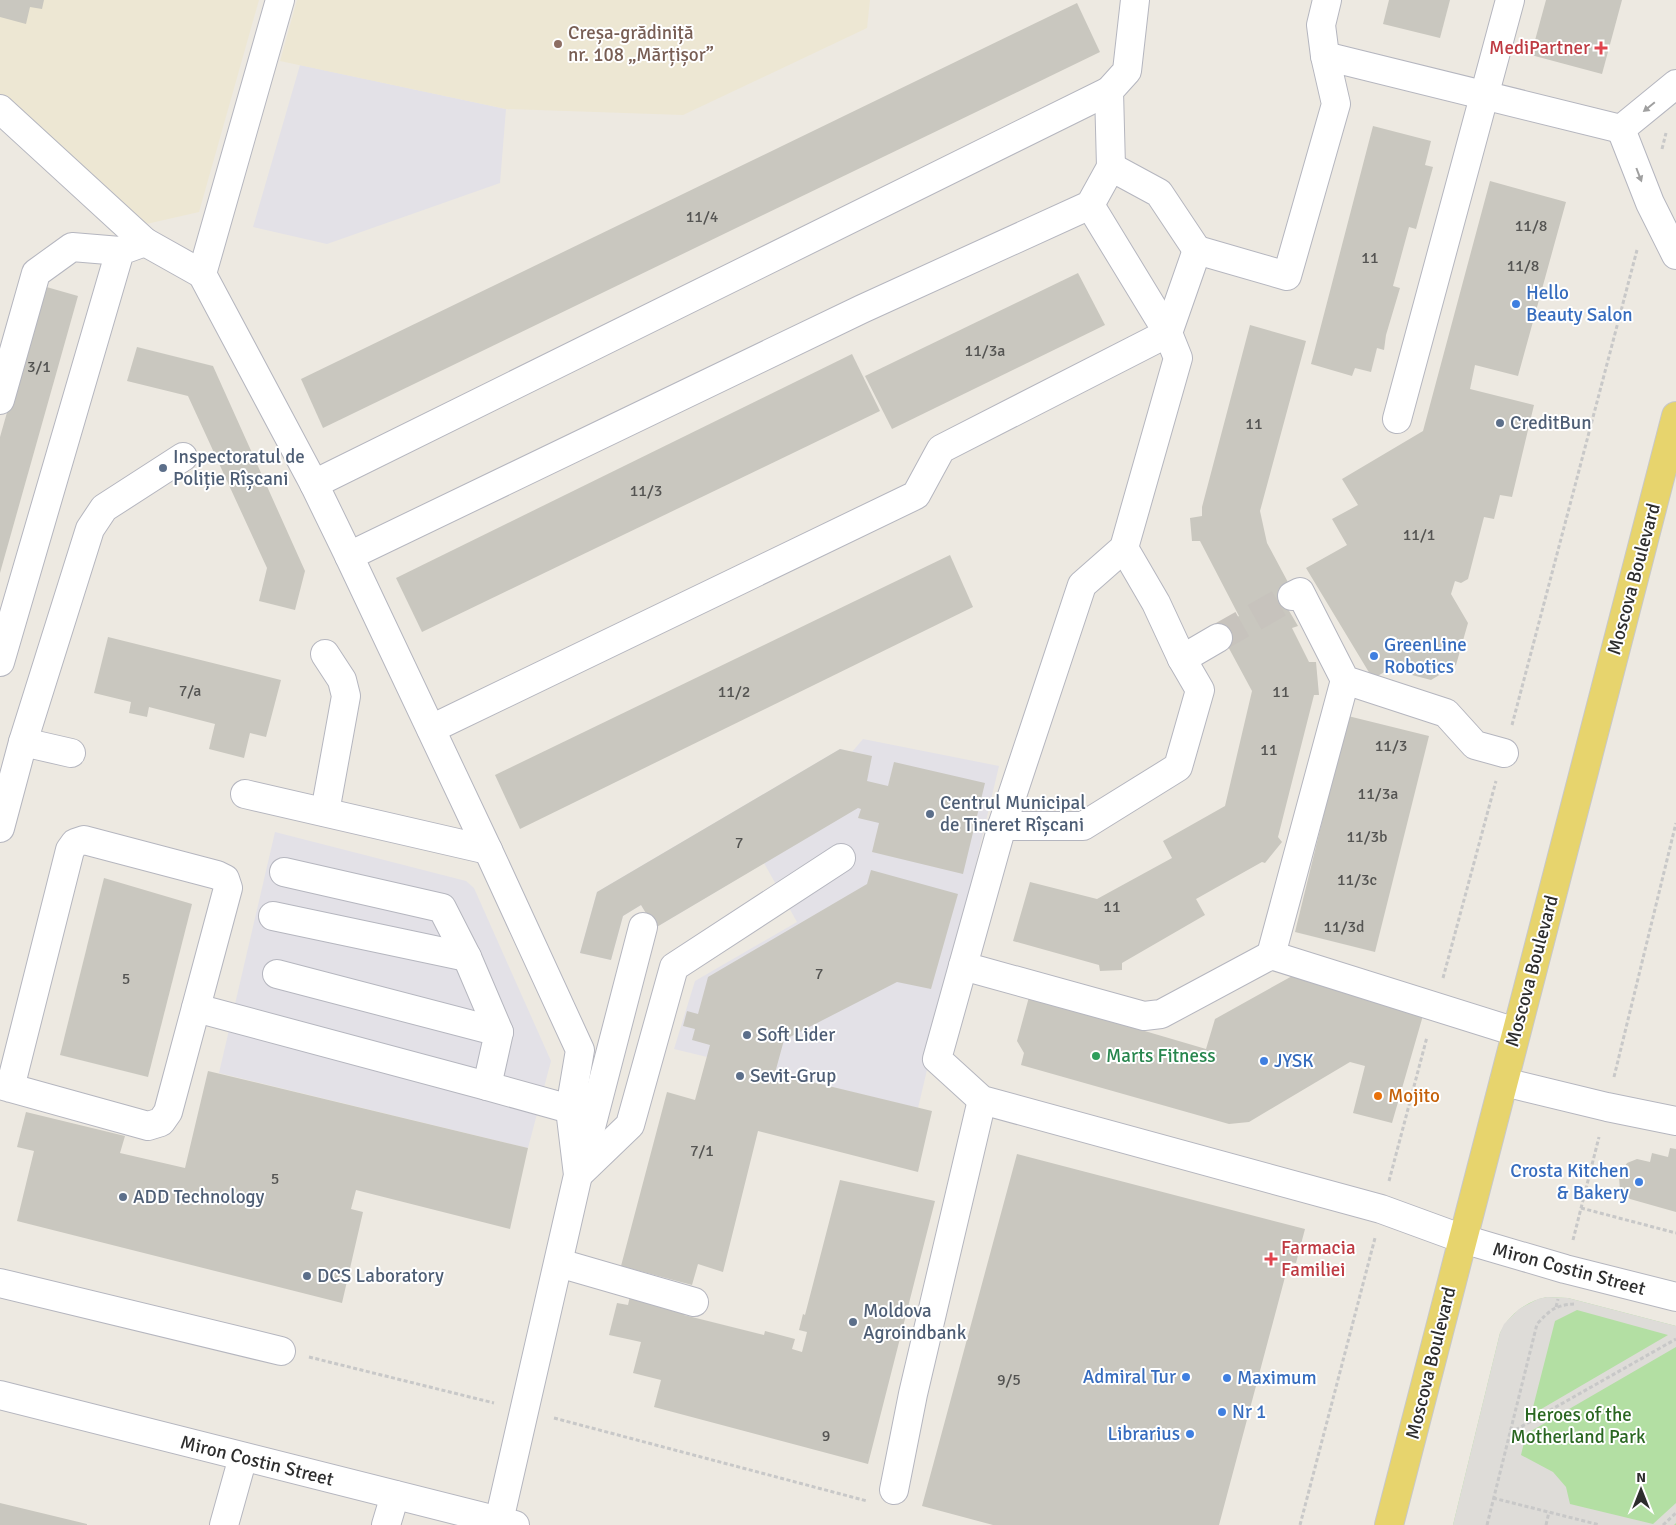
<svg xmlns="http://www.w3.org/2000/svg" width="1676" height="1525" font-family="Signika,sans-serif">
<rect width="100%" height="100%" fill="#ede9e1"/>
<g fill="#e3e1e7">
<polygon points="300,65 506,109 500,183 327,244 253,227"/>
<polygon points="863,739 999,766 918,1108 674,1049 695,981 797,922 764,863 655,928 641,905 623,916 611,960 580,953 597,892 840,749 852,752"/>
<polygon points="275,832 466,881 474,888 551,1061 528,1148 219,1073"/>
</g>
<g fill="#ede7d3">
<polygon points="0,0 259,0 199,212 142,225 0,101"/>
<polygon points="297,0 870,0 867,28 683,115 506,109 280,61"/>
</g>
<path fill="#b3dfa3" d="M1547 1297 1568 1298 1676 1326V1525H1453L1500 1333C1509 1314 1527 1301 1547 1297Z"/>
<path fill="#dedcd8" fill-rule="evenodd" d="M1547 1297 1568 1298 1676 1326V1347L1526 1434 1521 1455 1553 1472 1566 1487 1570 1504 1653 1524 1676 1503V1523L1674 1525H1453L1500 1333 1504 1324 1519 1309 1538 1299ZM1577 1310 1668 1335 1531 1415 1555 1321Z"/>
<g fill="#c9c7bf">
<polygon points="0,0 44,0 42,9 30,7 26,24 0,17"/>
<polygon points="1389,0 1450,0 1440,38 1383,24"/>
<polygon points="1546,0 1622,0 1602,74 1531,55"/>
<polygon points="1077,3 1100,52 323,428 301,379"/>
<polygon points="1373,126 1431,141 1425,165 1433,167 1416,229 1409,227 1393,286 1400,288 1386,335 1384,350 1377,348 1371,372 1355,368 1352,376 1311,364"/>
<polygon points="1490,181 1566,202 1518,376 1475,365 1470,389 1534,405 1512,497 1500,495 1494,519 1484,517 1468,579 1461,583 1455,581 1451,594 1468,623 1456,665 1431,680 1389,669 1373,679 1306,568 1347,545 1332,519 1358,505 1342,479 1423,431"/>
<polygon points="1078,273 1105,325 892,429 865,376"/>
<polygon points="43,286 78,296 0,573 0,437"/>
<polygon points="1250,325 1306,341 1260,511 1267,543 1290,586 1278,592 1298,626 1292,628 1309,662 1316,662 1319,695 1314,695 1278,837 1282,842 1265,863 1262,862 1196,899 1205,915 1122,963 1122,970 1100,971 1099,965 1013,941 1030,882 1097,899 1172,858 1163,841 1225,806 1252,691 1218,628 1239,616 1200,541 1192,541 1190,518 1202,516 1202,507"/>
<polygon points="137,347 213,366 305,571 295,610 259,601 267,568 188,396 127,381"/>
<polygon points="852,354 880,411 422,632 396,578"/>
<polygon points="950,555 973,607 520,829 495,775"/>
<polygon points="108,637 281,680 266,737 250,733 244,758 209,749 215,724 149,707 147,717 129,713 131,702 94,693"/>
<polygon points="1348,716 1429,736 1375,952 1295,932"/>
<polygon points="840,749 872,756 867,781 888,786 894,762 985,783 963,874 872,852 879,823 858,818 861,809 858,808 655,928 641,905 623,916 611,960 580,953 597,892"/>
<polygon points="871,870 958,894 931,989 897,982 784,1040 775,1073 932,1111 918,1172 758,1131 723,1272 698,1264 692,1285 621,1266 667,1092 695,1100 710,1045 692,1040 695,1029 683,1026 687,1011 698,1014 708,977 867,884"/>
<polygon points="104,878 192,904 148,1077 60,1055"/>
<polygon points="1294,975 1424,1012 1392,1123 1353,1113 1365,1066 1350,1062 1249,1122 1229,1124 1021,1065 1024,1053 1017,1041 1029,997 1206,1049 1215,1019"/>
<polygon points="208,1071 528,1148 510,1229 356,1190 351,1209 363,1212 342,1303 17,1221 34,1151 17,1147 26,1112 125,1136 120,1153 185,1168"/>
<polygon points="1670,1148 1676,1149 1676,1212 1630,1199 1620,1191 1619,1176 1627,1163 1637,1159 1650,1162 1652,1153 1668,1157"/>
<polygon points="1017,1154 1305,1229 1296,1263 1289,1262 1219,1525 993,1525 922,1506"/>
<polygon points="840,1180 935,1201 868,1464 654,1407 661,1380 633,1373 641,1342 609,1335 617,1303 628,1305 630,1296 685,1310 684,1315 764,1335 765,1331 795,1339 792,1349 802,1352 807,1332 799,1330 803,1314 805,1315"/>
<polygon points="0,1503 87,1524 87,1525 0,1525"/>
</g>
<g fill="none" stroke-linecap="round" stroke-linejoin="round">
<polyline stroke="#c7c3bd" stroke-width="28" stroke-dasharray="28 14" stroke-linecap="butt" points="1218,638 1292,596"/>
<g stroke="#b5b6bf" stroke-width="30">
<g id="minor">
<polyline points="280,0 202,274 314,484 349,556"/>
<polyline points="1325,56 1321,25 1327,0"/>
<polyline points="0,109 145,242 202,274"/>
<polyline points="1621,129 1325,56 1336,104 1287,276 1197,250 1168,333 1178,358 1124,548 1082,585 1002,826 937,1059 982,1100 1381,1209 1463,1239 1565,1269 1676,1297"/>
<polyline points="1621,129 1650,203 1676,255"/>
<polyline points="1621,129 1676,84"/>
<polyline points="1111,167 1109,91 1127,71 1135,0"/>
<polyline points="0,400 36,273 72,247 120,251"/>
<polyline points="1397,419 1510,0"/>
<polyline points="314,484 1109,91"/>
<polyline points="1292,596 1300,592 1345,680 1446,713 1475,745 1504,753"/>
<polyline points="325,654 342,680 346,696 325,812"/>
<polyline points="1182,659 1218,638"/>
<polyline points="0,662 120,251 145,242"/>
<polyline points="431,729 916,495 941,449 1168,333 1090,205"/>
<polyline points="23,742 71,753"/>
<polyline points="245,794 488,850"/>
<polyline points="1002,826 1083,826 1178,767 1200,690 1182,659 1156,603 1124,548"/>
<polyline points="0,828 23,742 90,529 104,508 183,457"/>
<polyline points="284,872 442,908 467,957 499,1032"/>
<polyline points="273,916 467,957"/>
<polyline points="1271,955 1345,680"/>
<polyline points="963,966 1144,1016 1161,1014 1271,955 1516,1032"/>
<polyline points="277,974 499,1032 487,1086 570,1109"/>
<polyline points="196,1008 487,1086"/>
<polyline points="1504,1082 1607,1107 1676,1121"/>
<polyline points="0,1085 148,1126 161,1122 168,1112 228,888 225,879 217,875 84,840 75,843 70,850 10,1088"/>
<polyline points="582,1162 643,927"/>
<polyline points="578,1175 630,1125 674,967 841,858"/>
<polyline points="559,1263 694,1302"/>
<polyline points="0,1283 281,1351"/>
<polyline points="0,1395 515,1525"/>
<polyline points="894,1490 913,1394 982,1100"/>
<polyline points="499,1521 578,1175 570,1109 580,1050 488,850 349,556 862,309 1090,205 1111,167 1159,193 1197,250"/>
<polyline points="224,1525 243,1457"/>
<polyline points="386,1525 395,1495"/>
</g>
</g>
<g stroke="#c8c8c8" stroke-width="30">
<polyline id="major" points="1389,1525 1676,416"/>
</g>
<g stroke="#c8c8c8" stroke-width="3" stroke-dasharray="4 2.5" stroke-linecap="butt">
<polyline points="1662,149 1666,133"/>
<polyline points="1512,725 1637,250"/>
<polyline points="1443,978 1496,781"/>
<polyline points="1614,1077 1676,823"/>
<polyline points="1389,1181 1427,1037"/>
<polyline points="1581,1208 1676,1233"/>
<polyline points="1573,1240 1599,1137"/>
<polyline points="1556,1307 1558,1299"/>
<polyline points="309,1357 494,1403"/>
<polyline points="554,1418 867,1501"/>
<polyline points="1510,1433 1676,1339"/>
<polyline points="1493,1498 1600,1525"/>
<polyline points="1300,1525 1375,1238"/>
<path d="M1487 1525 1537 1324C1549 1311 1555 1305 1574 1304"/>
<polyline points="1546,1525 1549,1512"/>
<polyline points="1663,1525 1676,1513"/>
</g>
<use href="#minor" stroke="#fff" stroke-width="28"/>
<use href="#major" stroke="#e7d46d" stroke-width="28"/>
</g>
<defs><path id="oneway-solid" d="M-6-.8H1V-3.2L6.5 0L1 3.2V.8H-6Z" transform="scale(1.25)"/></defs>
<g fill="#a0a0a0">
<use href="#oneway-solid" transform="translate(1649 107) rotate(141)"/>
<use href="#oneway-solid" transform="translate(1639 175) rotate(69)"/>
</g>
<circle fill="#8d6e63" stroke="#fff" stroke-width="2" cx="558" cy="44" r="5"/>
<g fill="#e0444e" stroke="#fff" stroke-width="2">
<path d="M1598.5 40.5h5v5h5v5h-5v5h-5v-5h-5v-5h5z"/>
<path d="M1268.5 1251.5h5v5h5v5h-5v5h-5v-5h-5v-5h5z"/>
</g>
<g fill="#3f7fe0" stroke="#fff" stroke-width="2">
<circle cx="1516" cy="304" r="5"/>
<circle cx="1374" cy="656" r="5"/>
<circle cx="1264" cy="1061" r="5"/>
<circle cx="1639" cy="1182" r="5"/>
<circle cx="1186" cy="1377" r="5"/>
<circle cx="1227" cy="1378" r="5"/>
<circle cx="1222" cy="1412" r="5"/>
<circle cx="1190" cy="1434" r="5"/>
</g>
<g fill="#5c6f8a" stroke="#fff" stroke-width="2">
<circle cx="1500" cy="423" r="5"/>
<circle cx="163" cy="468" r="5"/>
<circle cx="930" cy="814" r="5"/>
<circle cx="747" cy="1035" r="5"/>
<circle cx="740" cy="1076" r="5"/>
<circle cx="123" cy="1197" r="5"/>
<circle cx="307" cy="1276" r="5"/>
<circle cx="853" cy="1322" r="5"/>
</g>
<circle fill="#2e9e5b" stroke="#fff" stroke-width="2" cx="1096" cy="1056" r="5"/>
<circle fill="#e8710a" stroke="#fff" stroke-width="2" cx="1378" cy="1096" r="5"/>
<g text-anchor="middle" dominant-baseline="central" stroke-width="4" stroke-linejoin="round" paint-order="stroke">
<g font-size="16" fill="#545452">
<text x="702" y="217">11/4</text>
<text x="1531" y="226">11/8</text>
<text x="1370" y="258">11</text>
<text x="1523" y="266">11/8</text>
<text x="985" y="351">11/3a</text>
<text x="39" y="367">3/1</text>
<text x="1254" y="424">11</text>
<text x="646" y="491">11/3</text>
<text x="1419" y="535">11/1</text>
<text x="190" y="691">7/a</text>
<text x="734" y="692">11/2</text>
<text x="1281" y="692">11</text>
<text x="1391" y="746">11/3</text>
<text x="1269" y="750">11</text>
<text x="1378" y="794">11/3a</text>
<text x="1367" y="837">11/3b</text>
<text x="739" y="843">7</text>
<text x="1357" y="880">11/3c</text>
<text x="1112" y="907">11</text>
<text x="1344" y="927">11/3d</text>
<text x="819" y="974">7</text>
<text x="126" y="979">5</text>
<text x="702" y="1151">7/1</text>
<text x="275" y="1179">5</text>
<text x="1009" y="1380">9/5</text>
<text x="826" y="1436">9</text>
</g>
<g font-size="19" fill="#785e54" stroke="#fff" text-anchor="start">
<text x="568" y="33">Creșa-grădiniță<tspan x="568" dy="22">nr. 108 „Mărțișor”</tspan></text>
</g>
<g font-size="19" fill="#be3a42" stroke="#fff" text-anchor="end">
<text x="1590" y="48">MediPartner</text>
<text x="1281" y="1248" text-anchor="start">Farmacia<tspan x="1281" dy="22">Familiei</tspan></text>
</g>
<g font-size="19" fill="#366cbe" stroke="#fff" text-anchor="start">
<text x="1526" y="293">Hello<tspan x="1526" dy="22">Beauty Salon</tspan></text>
<text x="1384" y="645">GreenLine<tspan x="1384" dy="22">Robotics</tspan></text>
<text x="1274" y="1061">JYSK</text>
<text x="1629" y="1171" text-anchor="end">Crosta Kitchen<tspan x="1629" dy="22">&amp; Bakery</tspan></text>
<text x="1176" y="1377" text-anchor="end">Admiral Tur</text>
<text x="1237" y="1378">Maximum</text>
<text x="1232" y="1412">Nr 1</text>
<text x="1180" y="1434" text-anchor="end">Librarius</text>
</g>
<g font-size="19" fill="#4e5e75" stroke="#fff" text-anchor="start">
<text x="1510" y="423">CreditBun</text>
<text x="173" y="457">Inspectoratul de<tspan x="173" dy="22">Poliție Rîșcani</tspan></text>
<text x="940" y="803">Centrul Municipal<tspan x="940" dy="22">de Tineret Rîșcani</tspan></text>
<text x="757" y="1035">Soft Lider</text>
<text x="750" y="1076">Sevit-Grup</text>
<text x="133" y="1197">ADD Technology</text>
<text x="317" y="1276">DCS Laboratory</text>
<text x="863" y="1311">Moldova<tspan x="863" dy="22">Agroindbank</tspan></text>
</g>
<g font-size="19" fill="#2d2d2d" stroke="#fff">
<text transform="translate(1634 579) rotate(-75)">Moscova Boulevard</text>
<text transform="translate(1532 971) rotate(-75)">Moscova Boulevard</text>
<text transform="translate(1569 1269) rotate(15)">Miron Costin Street</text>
<text transform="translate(1431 1363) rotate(-76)">Moscova Boulevard</text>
<text transform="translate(257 1461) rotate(14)">Miron Costin Street</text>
</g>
<g font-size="19" fill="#27864d" stroke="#fff" text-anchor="start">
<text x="1106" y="1056">Marts Fitness</text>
</g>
<g font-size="19" fill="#c56008" stroke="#fff" text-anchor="start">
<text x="1388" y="1096">Mojito</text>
</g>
<g font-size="19" fill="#2a6721" stroke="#fff">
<text x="1578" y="1415">Heroes of the<tspan x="1578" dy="22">Motherland Park</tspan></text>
</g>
</g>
<g transform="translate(1641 1490)" stroke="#ffffff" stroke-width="4" paint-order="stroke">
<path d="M0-4L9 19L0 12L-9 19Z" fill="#2d2d2d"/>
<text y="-8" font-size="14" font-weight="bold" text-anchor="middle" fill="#2d2d2d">N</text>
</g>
</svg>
